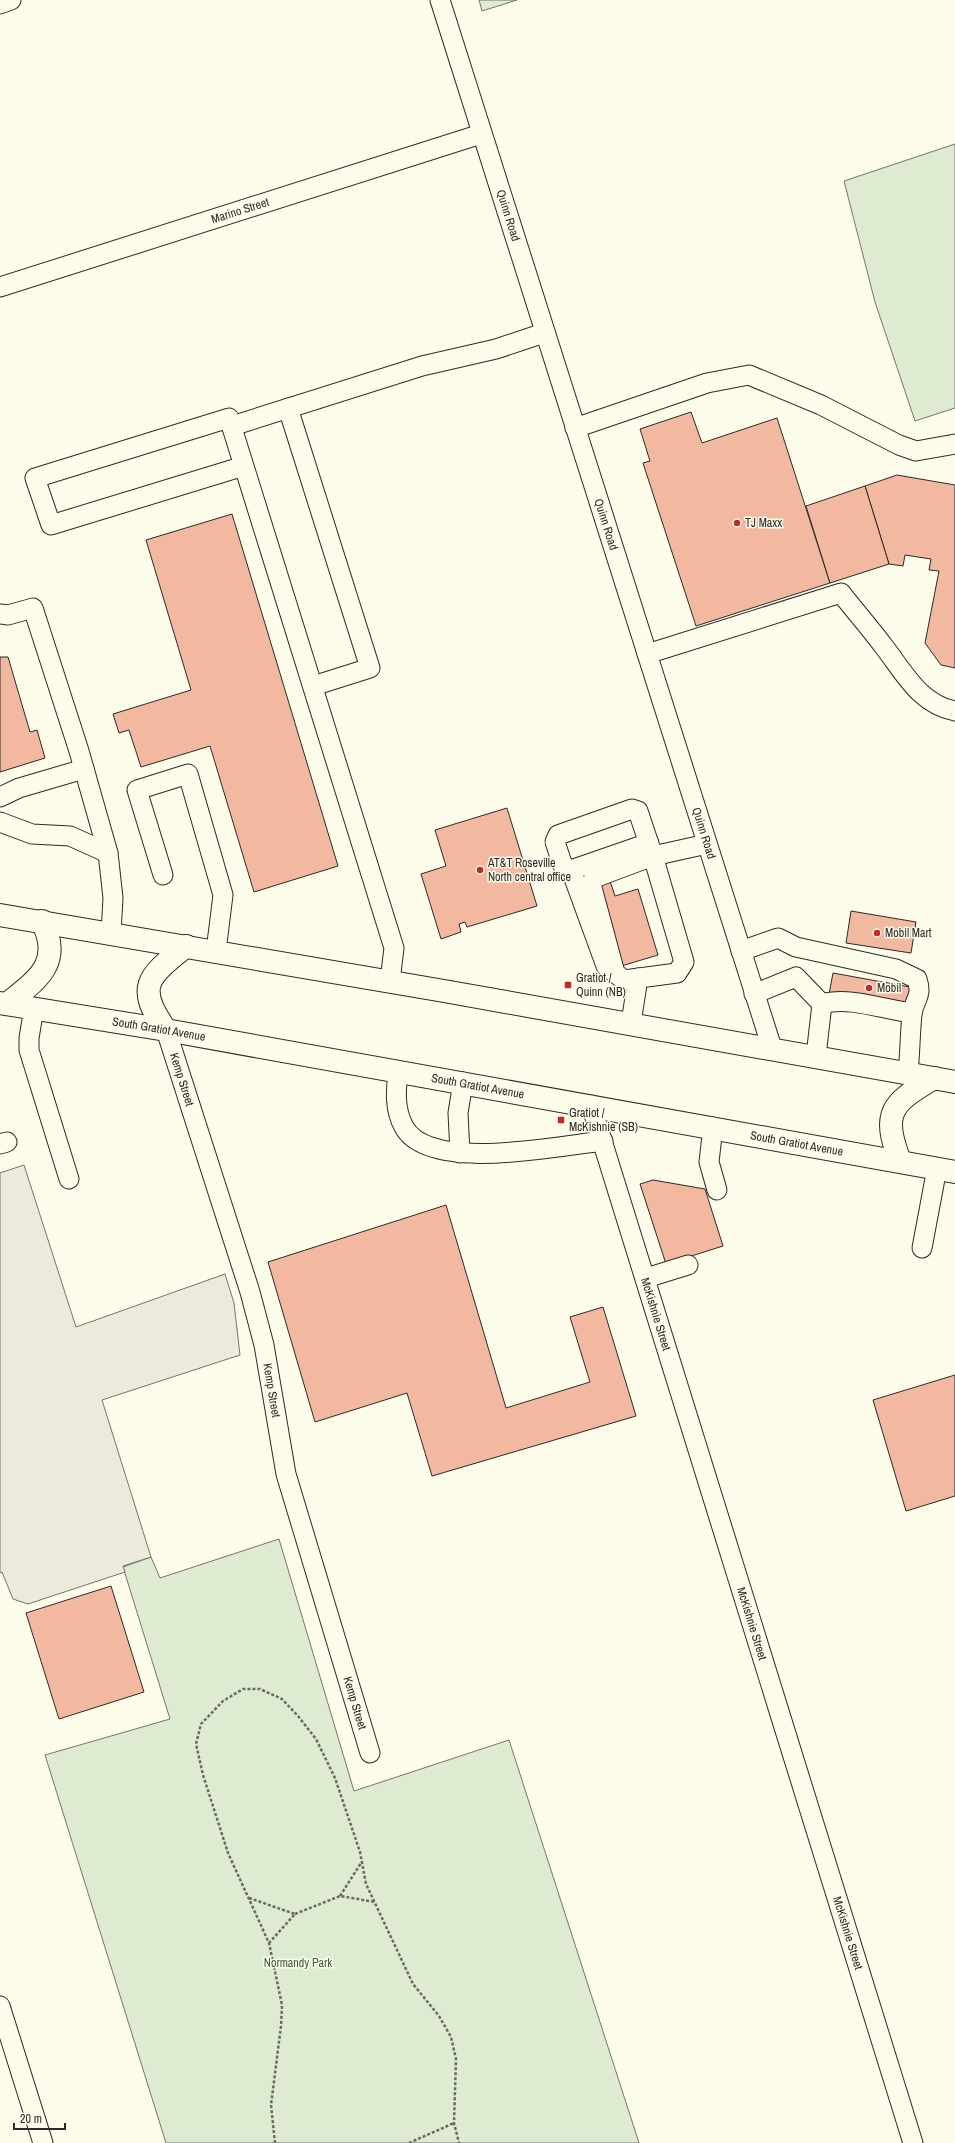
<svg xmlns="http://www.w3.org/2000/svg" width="955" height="2143" font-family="'Archivo Narrow',sans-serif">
<rect width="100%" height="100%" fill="#fdfbea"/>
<g fill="#deebd1" stroke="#74746e">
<polygon points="479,0 517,0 482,11"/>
<polygon points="955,144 955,408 915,421 875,302 844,181"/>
<polygon points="279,1539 354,1791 509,1740 639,2143 166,2143 45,1755 170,1719 123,1567 151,1557 160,1578"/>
</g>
<polygon fill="#eceadb" stroke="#74746e" points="24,1165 76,1327 225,1274 234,1303 240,1355 102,1400 151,1557 123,1566 125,1572 28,1604 13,1599 2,1572 0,1573 0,1173"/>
<g fill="#f2b8a0" stroke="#2b2b2b">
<polygon points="691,412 702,443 777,418 830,583 696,626 643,463 650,461 640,429"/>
<polygon points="897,475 955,485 955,668 941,665 925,643 939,571 929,570 931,559 905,555 903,566 889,564 865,486"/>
<polygon points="865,486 889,564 830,583 806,506"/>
<polygon points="232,514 338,866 254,892 210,746 141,767 129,730 119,733 113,714 191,690 146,540"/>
<polygon points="0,657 8,657 30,732 37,730 45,758 0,772"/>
<polygon points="507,808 537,906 467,927 465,922 459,924 461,932 441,939 421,874 446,866 435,830"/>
<polygon points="610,881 615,896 638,889 658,955 618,967 594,886"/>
<polygon points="851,911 916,922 911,953 846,943"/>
<polygon points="833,973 910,987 906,1007 829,994"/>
<polygon points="653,1180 705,1189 723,1246 666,1264 640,1184"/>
<polygon points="446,1205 506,1408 590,1382 570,1317 603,1307 636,1416 432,1476 407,1393 315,1422 268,1262"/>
<polygon points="955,1375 955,1496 906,1511 873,1400"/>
<polygon points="111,1586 144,1692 59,1719 26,1613"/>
</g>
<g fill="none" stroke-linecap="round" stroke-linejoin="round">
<g stroke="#2b2b2b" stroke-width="21">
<g id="minor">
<path id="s1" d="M440 0 772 1048"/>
<polyline points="0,4 11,0"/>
<path id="s2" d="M0 287 481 134"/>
<polyline points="288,408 370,668 313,686"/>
<polyline points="232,426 422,366 496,349 544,333"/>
<polyline points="575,428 707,383 749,375 821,405 899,445 916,451 955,444"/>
<polyline points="244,466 51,525 35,478 229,418 394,948 390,981"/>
<polyline points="0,614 8,615 33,608 79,751 108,853 113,898 111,933"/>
<path d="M647 654 841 593C855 611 871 629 885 648 905 674 920 704 955 711"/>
<polyline points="0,797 19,788 84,769"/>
<polyline points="0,822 32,834 70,836 108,853"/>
<polyline points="649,843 571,870 563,866 555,842 558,835 632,809 638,811 653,856 707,844"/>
<polyline points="571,870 606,966 624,980 677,973 684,962 653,856 594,878 591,884 615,973"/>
<polyline points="163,875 137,790 188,774 223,895 216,951"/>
<path d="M741 951 778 938 796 947 896 969 917 979C923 997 914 999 912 1014 910 1034 910 1054 908 1073"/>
<polyline points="754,994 796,977 822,1004"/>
<polyline points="34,1008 29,1038 29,1050 69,1179"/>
<polyline points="631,1023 638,978"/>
<path id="s3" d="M166 1030 250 1292 264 1345 286 1474 370 1753"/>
<path d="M816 1056 822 1004C850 996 884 1010 912 1013"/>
<path d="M398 1071C396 1090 394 1109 404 1127 429 1173 559 1146 603 1141"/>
<path id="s4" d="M591 1105 913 2143"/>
<polyline points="713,1127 709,1162 717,1190"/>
<polyline points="0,1144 7,1142"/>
<polyline points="460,1153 458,1113 463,1082"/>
<polyline points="922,1248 937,1168"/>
<polyline points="646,1278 688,1265"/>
<polyline points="0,2006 43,2143"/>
</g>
</g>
<g stroke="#2b2b2b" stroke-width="24">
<g id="major">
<polyline points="0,915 444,991 955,1082"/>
<path id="s5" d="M0 1003 166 1030 955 1172"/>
<path d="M7 1004C38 979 63 963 42 921"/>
<path d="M166 1030C134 986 149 976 186 946"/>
<path d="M900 1161C881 1112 892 1103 934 1078"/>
</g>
</g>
<g stroke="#6a6964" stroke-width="2.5" stroke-dasharray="3 2" stroke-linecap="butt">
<polyline points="340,1896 361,1863"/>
<polyline points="249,1898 295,1914 269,1943"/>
<polyline points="295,1914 340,1896 375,1902"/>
<polyline points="275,2143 271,2105 281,2026 282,2005 269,1943 228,1853 203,1775 196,1744 201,1724 223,1701 243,1689 260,1689 282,1699 298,1716 316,1739 335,1778 360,1852 366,1884 413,1984 439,2016 451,2037 456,2059 454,2123 459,2143"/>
<polyline points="409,2143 454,2123"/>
</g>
<use href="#minor" stroke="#fdfbea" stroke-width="19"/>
<use href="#major" stroke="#fdfbea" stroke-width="22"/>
</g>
<g fill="#c62828" stroke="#fdfbea" stroke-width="1.5">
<circle cx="737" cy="523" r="4"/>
<circle cx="480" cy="870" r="4"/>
<circle cx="877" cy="933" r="4"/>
<rect x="564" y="981" width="8" height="8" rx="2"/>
<circle cx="869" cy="988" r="4"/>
<rect x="557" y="1116" width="8" height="8" rx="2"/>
</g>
<g text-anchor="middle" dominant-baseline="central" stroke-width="3" stroke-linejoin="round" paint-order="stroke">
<g font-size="12" fill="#2b2b2b" stroke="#fdfbea">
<text stroke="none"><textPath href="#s2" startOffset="252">Marino Street</textPath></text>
<text stroke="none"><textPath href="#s1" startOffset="226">Quinn Road</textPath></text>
<text stroke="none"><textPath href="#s1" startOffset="550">Quinn Road</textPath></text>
<text stroke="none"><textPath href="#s1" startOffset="874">Quinn Road</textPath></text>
<text stroke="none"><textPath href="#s5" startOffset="161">South Gratiot Avenue</textPath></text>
<text stroke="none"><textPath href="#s3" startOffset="52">Kemp Street</textPath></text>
<text stroke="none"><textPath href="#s5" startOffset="485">South Gratiot Avenue</textPath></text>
<text stroke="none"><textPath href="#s5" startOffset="809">South Gratiot Avenue</textPath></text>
<text stroke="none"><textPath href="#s4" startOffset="219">McKishnie Street</textPath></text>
<text stroke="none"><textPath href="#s3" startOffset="376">Kemp Street</textPath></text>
<text stroke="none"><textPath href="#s4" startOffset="543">McKishnie Street</textPath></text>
<text stroke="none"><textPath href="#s3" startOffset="700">Kemp Street</textPath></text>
<text stroke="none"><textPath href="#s4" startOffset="867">McKishnie Street</textPath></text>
</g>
<g font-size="12" fill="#2b2b2b" stroke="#fdfbea" text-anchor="start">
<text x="745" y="523">TJ Maxx</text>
<text x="488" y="863">AT&amp;T Roseville<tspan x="488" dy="14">North central office</tspan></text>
<text x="885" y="933">Mobil Mart</text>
<text x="576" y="978">Gratiot /<tspan x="576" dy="14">Quinn (NB)</tspan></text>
<text x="877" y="988">Mobil</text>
<text x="569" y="1113">Gratiot /<tspan x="569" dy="14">McKishnie (SB)</tspan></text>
</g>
<g font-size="12" fill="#34623c" stroke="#fdfbea">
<text x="298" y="1963">Normandy Park</text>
</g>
</g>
<path d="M14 2123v6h51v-6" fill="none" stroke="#2b2b2b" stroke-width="2"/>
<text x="20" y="2123" font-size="12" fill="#2b2b2b" stroke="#fdfbea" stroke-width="3" paint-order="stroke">20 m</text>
</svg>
